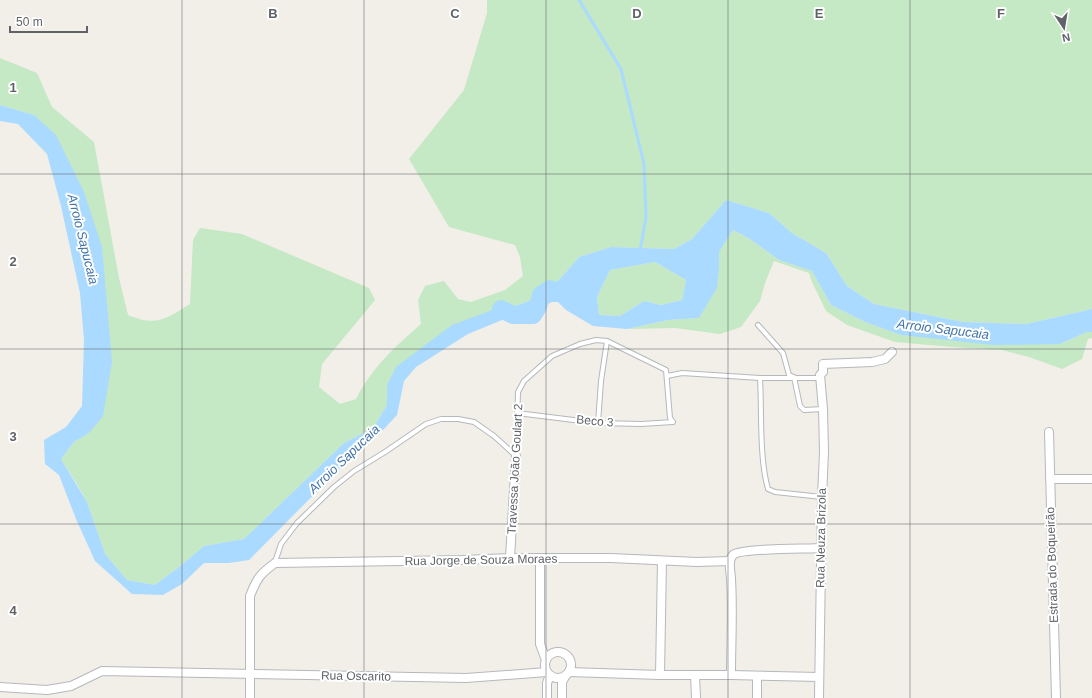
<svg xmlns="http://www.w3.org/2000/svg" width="1092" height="698" font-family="Arial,sans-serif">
<rect width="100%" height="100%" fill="#f1efe8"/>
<g fill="#c5e8c5">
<path d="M487 0H1092V309L1026 324 963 322 874 304 847 286 826 253 792 233 769 213 726 200 692 239 674 249 611 247 579 257 560 279 545 289 532 300 512 307 498 308 387 385V405L373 428 344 443 244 539 204 546 179 567 155 585 127 580 105 554 87 502 77 484 61 459 74 442 89 433 102 247 34 115 0 105V58L37 73 52 107 94 142 119 278 128 315C156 327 166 319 190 304L193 240 200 228 242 234 369 288 375 300 322 364 319 387 340 404 356 399C374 365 393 349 421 324L418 300 425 286 444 281 458 299 471 302 505 290 523 276 520 257 515 245 449 227 409 159 464 90 487 13Z"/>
<polygon points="733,230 750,239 779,260 812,271 831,305 865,322 901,335 1060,344 1087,332 1092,332 1092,338 1088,339 1082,359 1062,369 1029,357 1002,350 952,347 895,342 847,325 826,311 812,282 809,273 774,261 765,283 760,301 741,327 720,334 675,328 627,329 668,320 699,318 719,267 719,252"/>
<polygon points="655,262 686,280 682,300 661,305 644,301 620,316 599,315 597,297 610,270"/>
</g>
<path fill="#aadaff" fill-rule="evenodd" d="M0 105 34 115 56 135 84 192 102 247 112 362 103 416 89 433 74 442 61 459 87 502 105 554 127 580 155 585 179 567 204 546 244 539 344 443 373 428 387 405V385L396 367 452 325 498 308 512 307 532 300 545 289 560 279 579 257 611 247 674 249 692 239 726 200 769 213 792 233 826 253 847 286 874 304 963 322 1026 324 1092 309V332H1087L1060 344 993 345 901 335 865 322 831 305 812 271 779 260 750 239 733 230 719 252V267L717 288 699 318 668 320 627 329 593 326 566 310 558 302H552L516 319 502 320 468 334 416 367 404 381 397 415 384 429 354 454 249 560 229 563H204L182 584 163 595 132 594 95 561 76 519 59 475 45 464 44 440 66 427 82 406 84 340 80 293 61 206 47 154 18 124 0 121ZM655 262 686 280 682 300 661 305 644 301 620 316 599 315 597 297 610 270Z"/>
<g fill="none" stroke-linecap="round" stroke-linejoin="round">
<polyline stroke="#aadaff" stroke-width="3" points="579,0 621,69 644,164 646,217 640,251"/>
<polyline stroke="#aadaff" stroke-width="18" points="501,309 513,315 533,315 538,307 541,295 550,289"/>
<g stroke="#b5b8bc" stroke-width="6">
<g id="lane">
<polyline points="758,325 783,353 789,375 794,377 800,406 804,410 823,409"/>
<polyline points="667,376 682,373 760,378 819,378"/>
<path d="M760 378C762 412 759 457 768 489L775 492 822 497"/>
<polyline points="517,413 598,423 641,424 673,422 670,418 666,370 607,341 601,381 598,423"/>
<polyline points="516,456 518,392 524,381 552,356 580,344 596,340 607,341"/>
<polyline points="275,562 281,544 297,523 334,487 354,471 385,452 426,424 441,419 458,419 474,422 494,436 516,456"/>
</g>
</g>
<g stroke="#b5b8bc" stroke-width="10">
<g id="street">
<polyline points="1049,432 1056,698"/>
<polyline points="1050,479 1092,479"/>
<polyline points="510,558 516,456"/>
<polyline points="540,559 540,644 546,660"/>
<circle cx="558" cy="665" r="13"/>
<polyline points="569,672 660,675 731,675 819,677"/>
<polyline points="660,675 662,561"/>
<polyline points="695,675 696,698"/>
<path d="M731 675C731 643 733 611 731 579 731 572 727 561 733 555 740 548 807 549 821 548"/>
<polyline points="0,687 47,690 71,686 102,671 466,678 547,672"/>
<path d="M250 698V596C257 578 260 574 275 563L462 560 510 558H611L697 562 730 561"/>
<polyline points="547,698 547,683 550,675"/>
<polyline points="562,698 562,682 566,675"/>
<polyline points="757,698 757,676"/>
<polyline points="819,698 822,497 824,452 823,409 820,375 823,372 823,364 872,362 885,359 892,352"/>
</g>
</g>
<use href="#lane" stroke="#fff" stroke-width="4"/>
<use href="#street" stroke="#fff" stroke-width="8"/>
</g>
<path fill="none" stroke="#5f6368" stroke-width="1" stroke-opacity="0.55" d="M182 0V698M364 0V698M546 0V698M728 0V698M910 0V698M0 174H1092M0 349H1092M0 524H1092"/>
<g text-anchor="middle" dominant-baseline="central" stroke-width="4" stroke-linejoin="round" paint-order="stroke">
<g font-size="12" fill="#5f6368" stroke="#fff">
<text transform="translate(595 421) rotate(5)">Beco 3</text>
<text transform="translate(515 469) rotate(-87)">Travessa João Goulart 2</text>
<text transform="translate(821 538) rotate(-89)">Rua Neuza Brizola</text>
<text transform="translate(481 560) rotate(-1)">Rua Jorge de Souza Moraes</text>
<text transform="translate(1052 565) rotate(-92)">Estrada do Boqueirão</text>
<text transform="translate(356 676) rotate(1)">Rua Oscarito</text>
</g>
<g font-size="13" font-style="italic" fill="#4174aa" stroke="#fff">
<text transform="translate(83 239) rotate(76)">Arroio Sapucaia</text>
<text transform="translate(943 329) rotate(7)">Arroio Sapucaia</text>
<text transform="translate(344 459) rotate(-44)">Arroio Sapucaia</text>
</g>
</g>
<g font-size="13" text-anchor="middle" font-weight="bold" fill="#5f6368" stroke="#fff" stroke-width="4" stroke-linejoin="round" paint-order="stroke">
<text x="273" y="18">B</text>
<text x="455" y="18">C</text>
<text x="637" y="18">D</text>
<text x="819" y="18">E</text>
<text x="1001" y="18">F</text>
<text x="13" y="92">1</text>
<text x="13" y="266">2</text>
<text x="13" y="441">3</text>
<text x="13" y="615">4</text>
</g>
<g transform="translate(1064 28) rotate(168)" stroke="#ffffff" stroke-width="3" paint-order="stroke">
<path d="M0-3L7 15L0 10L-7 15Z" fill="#5f6368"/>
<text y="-6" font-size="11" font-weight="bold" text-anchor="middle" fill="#5f6368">N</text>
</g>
<path d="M10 26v6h77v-6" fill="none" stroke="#5f6368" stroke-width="2"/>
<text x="16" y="26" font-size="12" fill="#5f6368" stroke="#ffffff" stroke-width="3" paint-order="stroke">50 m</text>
</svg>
